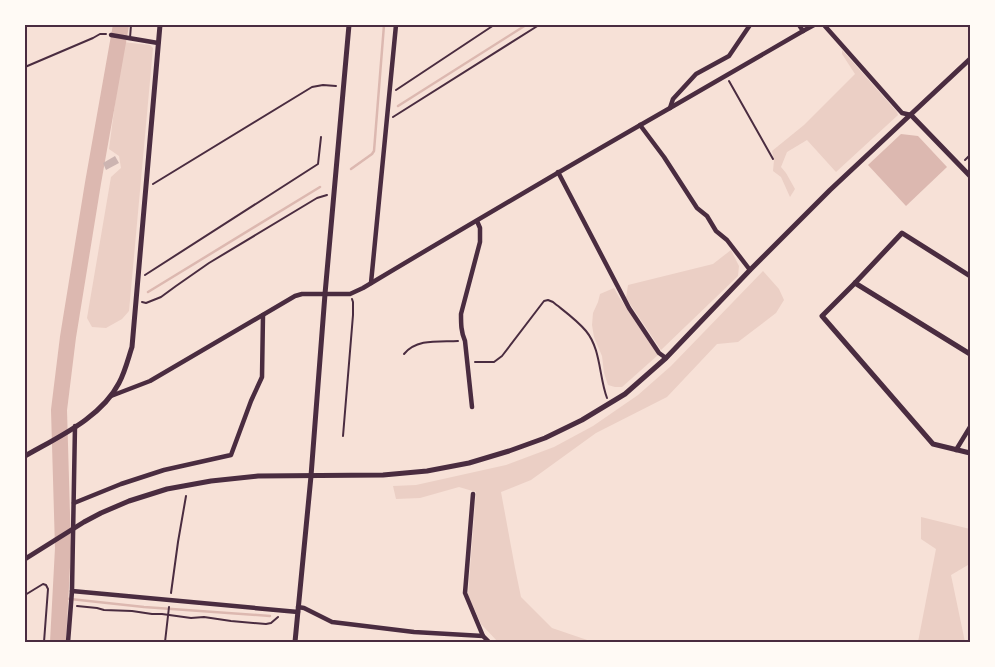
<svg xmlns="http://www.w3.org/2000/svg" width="995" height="667" font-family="'DM Sans',sans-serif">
<rect width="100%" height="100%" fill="#f7e1d7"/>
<g fill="#ebcfc5">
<polygon points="123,42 150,45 153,48 129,311 122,319 106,328 92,327 87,318 111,177 121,168 119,156 109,149"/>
<polygon points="842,50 897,112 898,115 836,172 807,140 787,152 781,167 786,173 795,189 790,197 781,177 773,171 774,160 772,151 804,125 855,74 842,54"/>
<polygon points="731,250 739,266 738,276 661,350 626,298 628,285 713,264"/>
<polygon points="763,271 779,289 784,300 776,313 738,342 717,344 667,397 596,433 531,480 501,492 515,568 521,597 552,628 593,642 498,642 481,624 468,595 476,492 459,487 420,498 396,499 393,486 416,485 506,465 554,447 593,426 638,395 671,366"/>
<polygon points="614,288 619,297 658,355 622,387 615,387 608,385 604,373 602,356 594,337 592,325 593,313 598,302 600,294"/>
<polygon points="921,517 970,529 970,566 968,565 951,575 965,642 918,642 936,549 921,539"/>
</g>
<polygon fill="#dcb8b0" points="901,134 918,136 947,167 906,206 868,165"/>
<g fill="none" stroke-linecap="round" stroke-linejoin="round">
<g stroke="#dcb8b0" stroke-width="2.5">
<polyline points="398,106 526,25"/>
<polyline points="351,169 372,154 374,151 384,25"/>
<polyline points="148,292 320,187"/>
<polyline points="68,337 74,333"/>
<polyline points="61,598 144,607 270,616"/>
</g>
<polyline stroke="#dcb8b0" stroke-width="16" points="58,642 63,548 59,410 68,337 93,183 121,25"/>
</g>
<polygon fill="#ccb4b1" points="115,156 119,163 106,170 103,163"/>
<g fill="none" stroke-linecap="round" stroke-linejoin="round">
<g stroke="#4a2c40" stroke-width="2">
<polyline points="25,67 93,38 100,34 106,34"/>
<polyline points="729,81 773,159"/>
<polyline points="396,90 494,25"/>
<polyline points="393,117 539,25"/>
<polyline points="965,160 970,155"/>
<polyline points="153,184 312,87 323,85 336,86"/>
<polyline points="145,275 318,164 321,137"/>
<polyline points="142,302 146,303 161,297 176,286 209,263 317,198 327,195"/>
<path d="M404 354C417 338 440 342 458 341"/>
<path d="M475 362H494L502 356 544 301 548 300 553 302C564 311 577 320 586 331 601 349 599 377 607 398"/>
<polyline points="343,436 353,315 353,302 352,299"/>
<polyline points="171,593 178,542 186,496"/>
<polyline points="25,595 43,584 46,585 48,589 44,642"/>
<polyline points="77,606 97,608 104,610 132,611 152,614 162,614 191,618 204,617 231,621 266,624 271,623 278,617"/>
<polyline points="165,642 169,607"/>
</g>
<polyline stroke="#4a2c40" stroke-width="2" points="130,38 131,25"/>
<g stroke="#4a2c40" stroke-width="4.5">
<polyline points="799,25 803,31 814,25"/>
<polyline points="824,25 902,113 911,115"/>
<polyline points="111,35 158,43"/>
<polyline points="670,108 803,31"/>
<polyline points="640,125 664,157 697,208 707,216 716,231 727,240 750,270"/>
<polyline points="558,172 629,308 659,353 666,358"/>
<polyline points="371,283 396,25"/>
<path d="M111 396 150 381 295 296 302 294H350L363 288C465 227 567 167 670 108L673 99 696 74 729 56 750 25"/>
<path d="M472 407 465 341C461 332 461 324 461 314L480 242V228L477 221"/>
<polyline points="956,450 970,427"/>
<polyline points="473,494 465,593 483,636 489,642"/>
<polyline points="74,503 121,484 164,470 231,455 251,401 262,377 263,315"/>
<polyline points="72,591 298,612"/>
<polyline points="298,607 304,608 332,622 414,632 483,636"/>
<polyline points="68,642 72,591 75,426"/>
</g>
<g stroke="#4a2c40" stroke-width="5">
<polyline points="911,115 970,176"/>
<polyline points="970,276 902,233 855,283 822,316 933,444 970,453"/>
<polyline points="855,283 970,354"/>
<path d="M25 456C58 437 101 418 119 383 125 372 128 359 132 347L160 25"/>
<polyline points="25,559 84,522 101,513 129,501 167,489 211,481 258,476 383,475 427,471 469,463 509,451 545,438 582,420 625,394 666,358 750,270 830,190 970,59"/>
<polyline points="295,642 311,476 325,294 349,25"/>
</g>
</g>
<rect width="995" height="667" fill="none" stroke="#fffaf5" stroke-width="52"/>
<rect x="26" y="26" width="943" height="615" fill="none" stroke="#4a2c40" stroke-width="2"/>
</svg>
